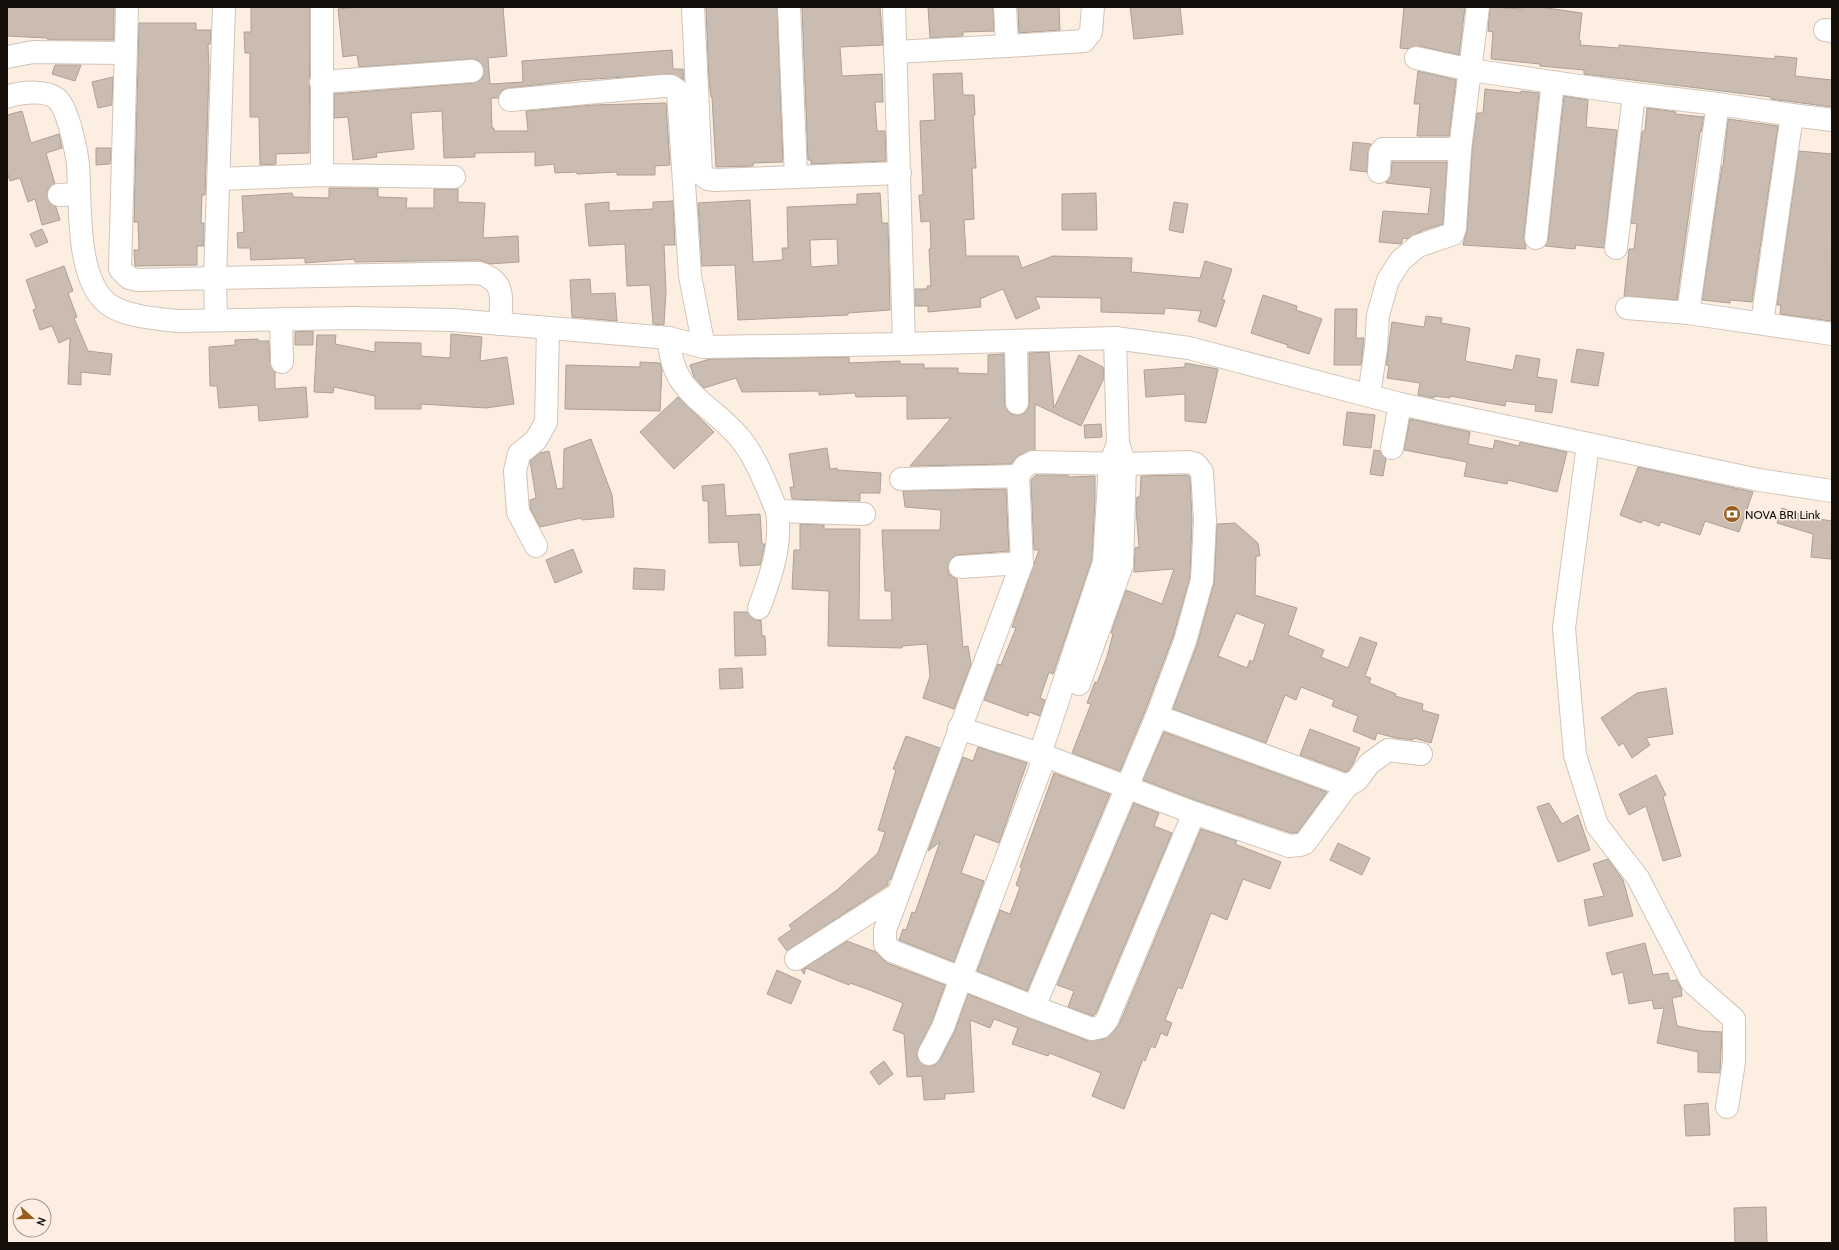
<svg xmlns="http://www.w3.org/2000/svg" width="1839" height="1250" font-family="Cabin,sans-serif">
<rect width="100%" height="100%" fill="#fdeee2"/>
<g fill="#cabcb0" stroke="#ada094" fill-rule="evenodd">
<polygon points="7,7 114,7 114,40 53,40 47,39 47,38 7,36"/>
<polygon points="251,7 310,7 309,153 276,154 276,164 260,165 259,117 250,117 250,53 245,53 244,32 251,32"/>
<polygon points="360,7 503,7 507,56 488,58 490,84 523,82 522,61 672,50 673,69 683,69 684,80 671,74 579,80 509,88 502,90 498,98 491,98 492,128 494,128 494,131 528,131 526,111 592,105 666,103 670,165 655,166 655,175 617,175 617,172 577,174 577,172 555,173 554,164 535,166 535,152 475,153 475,157 444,158 442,111 411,113 414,149 376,153 377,157 353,160 348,117 334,118 334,94 473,83 479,81 483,77 484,70 482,64 477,60 471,59 359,67 357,55 343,57 338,9"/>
<polygon points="706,7 777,7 783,162 753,163 753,166 716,167 712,97 711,97 709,81"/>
<polygon points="802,7 880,7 883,45 840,47 842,76 882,74 883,102 875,102 877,131 885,131 886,161 811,164 811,160 808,160"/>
<polygon points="928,7 993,7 994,31 963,32 963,36 930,38"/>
<polygon points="1018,7 1059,7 1060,30 1019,33"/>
<polygon points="1130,7 1180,7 1183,34 1134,39"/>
<polygon points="1404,7 1465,7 1459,55 1419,46 1408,49 1400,48"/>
<polygon points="1490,7 1522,9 1522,7 1540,7 1582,13 1579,40 1581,41 1580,45 1619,48 1619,45 1775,59 1775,56 1797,58 1795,76 1832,80 1832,107 1771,99 1771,97 1584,74 1584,70 1540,66 1540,64 1491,59 1493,32 1488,31"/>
<polygon points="139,23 196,23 196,30 211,30 210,44 208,44 209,71 205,195 202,195 201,223 204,223 204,246 197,246 197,265 135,266 134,250 139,250 138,222 134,222"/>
<polygon points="55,65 81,65 75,81 52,74"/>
<polygon points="1418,71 1456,80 1449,136 1417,136 1420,104 1414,104"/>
<polygon points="962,73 963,95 974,95 975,115 973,115 976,168 972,168 974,219 964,220 966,256 1018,256 1022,268 1053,256 1132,258 1131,272 1200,278 1205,261 1232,269 1222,300 1225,300 1216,327 1198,321 1201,311 1165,308 1164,314 1101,312 1101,298 1035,297 1040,308 1016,319 1003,289 980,299 981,307 928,312 928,306 915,306 915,289 927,289 927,286 931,286 929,249 931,249 930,221 921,222 919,195 923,195 920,121 935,120 933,74"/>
<polygon points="113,77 112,105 98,108 92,82"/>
<polygon points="1485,89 1521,93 1521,91 1539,93 1524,237 1526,249 1463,245 1467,229 1472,150 1477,113 1483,113"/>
<polygon points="1564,96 1588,100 1586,127 1617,130 1604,248 1576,245 1575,249 1545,246 1548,239"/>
<polygon points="1647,108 1676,112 1675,114 1704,117 1701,132 1700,132 1677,300 1624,296 1629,249 1634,249 1637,224 1631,223 1642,132 1645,130"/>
<polygon points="22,111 31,143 59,134 62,148 46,153 55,184 48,189 47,196 49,202 56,207 60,220 42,225 35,199 28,202 20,178 10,181 7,172 7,115"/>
<polygon points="1728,119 1778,126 1752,302 1730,300 1730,303 1702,300 1722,166 1723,166"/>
<polygon points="1353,142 1371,144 1368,152 1367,172 1350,170"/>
<polygon points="96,148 111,148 110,164 96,165"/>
<polygon points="1799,151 1832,154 1831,321 1780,314 1781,305 1777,305"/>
<polygon points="1392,162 1447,162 1443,224 1424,230 1407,239 1403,238 1401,244 1379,242 1383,211 1428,214 1431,188 1386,183 1391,173"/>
<polygon points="329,188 378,188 378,197 407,198 406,208 434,208 434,189 458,189 458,202 485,203 483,238 518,236 519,262 489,264 479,260 355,262 355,259 305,263 305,258 251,260 250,248 238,248 237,233 244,232 242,196 292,193 293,197 329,198"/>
<path d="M880 193 882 223H888L890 310 848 313V315L738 320 735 265 702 266 698 203 750 200 753 262 783 260 782 248H788L787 207 857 204V194ZM837 239 838 265 811 267 810 240Z"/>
<polygon points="1096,193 1097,230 1062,230 1062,194"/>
<polygon points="673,201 675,245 664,245 666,291 664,325 653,324 650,285 627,286 625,244 589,246 585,204 609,202 609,211 653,209 653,202"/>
<polygon points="1174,202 1188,204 1183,233 1169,230"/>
<polygon points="42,229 48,242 36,247 30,234"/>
<polygon points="64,266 73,291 68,293 77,317 74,318 88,351 112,354 110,375 81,372 81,385 68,384 70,338 59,343 52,326 40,330 33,310 36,308 26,280"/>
<polygon points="590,279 591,294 615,293 617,321 572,317 570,280"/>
<polygon points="1263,295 1297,306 1296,310 1322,319 1309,354 1287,347 1288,345 1251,333"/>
<polygon points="1335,309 1357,309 1356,338 1364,338 1361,365 1334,365"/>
<polygon points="1426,316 1442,318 1441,323 1470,328 1465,361 1513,370 1516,355 1540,359 1537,377 1557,380 1552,413 1535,411 1536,405 1506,401 1505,406 1450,396 1450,398 1434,396 1434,398 1418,395 1420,383 1387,378 1389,365 1386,365 1392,322 1424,327"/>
<polygon points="313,331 313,345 295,345 295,332"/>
<polygon points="451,334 482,337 480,361 507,357 514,404 486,408 421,404 421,409 375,409 375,396 334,387 333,393 314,392 317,335 336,335 335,344 375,352 375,342 421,343 421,356 450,358"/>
<polygon points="258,339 258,341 269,341 270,362 275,372 275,389 306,387 308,417 259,421 258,405 219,408 217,386 210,386 209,347 235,345 235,340"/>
<polygon points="1577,349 1604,353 1598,386 1571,382"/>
<polygon points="1049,352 1054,408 1079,355 1103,367 1104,378 1081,426 1035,404 1035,450 1019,455 1011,464 910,466 951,418 907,419 907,396 856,397 855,393 819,395 819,391 742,392 736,378 704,388 694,377 690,365 710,359 849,357 849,363 900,361 900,364 924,364 924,368 958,368 958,373 988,374 988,355 1004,354 1005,404 1007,410 1011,414 1018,415 1024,413 1028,409 1029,403 1029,353"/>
<polygon points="640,362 660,363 662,369 660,411 565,409 566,365 640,367"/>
<polygon points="1185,363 1218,369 1206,423 1185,421 1185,394 1146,397 1144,370 1185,367"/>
<polygon points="678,397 714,432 674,469 640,432"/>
<polygon points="1347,412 1375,415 1371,448 1343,445"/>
<polygon points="1410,419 1470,432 1468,444 1493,449 1495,440 1519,446 1520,442 1567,452 1557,492 1508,480 1507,484 1464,476 1467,462 1404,450"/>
<polygon points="1101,424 1102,437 1085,438 1084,425"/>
<polygon points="591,439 612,495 614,517 582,520 581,518 540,527 530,508 530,500 536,498 530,461 540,453 549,451 557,489 563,488 564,449"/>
<polygon points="827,448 830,469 837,468 837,470 881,473 880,493 860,493 860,501 792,499 790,487 794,487 789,454"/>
<polygon points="1374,450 1380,451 1386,459 1383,476 1370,474"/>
<polygon points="1638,467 1753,492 1739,532 1705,521 1700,535 1661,522 1659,526 1643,520 1641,523 1620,515"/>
<polygon points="1036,475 1068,475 1068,477 1095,476 1095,498 1092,560 1053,674 1049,672 1040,698 1045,700 1040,716 1029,712 1028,716 984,700 998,664 1001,665 1016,628 1012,627 1039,550 1034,550 1031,480"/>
<polygon points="1187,475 1190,477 1192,520 1190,578 1173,637 1145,711 1120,771 1072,753 1091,704 1087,703 1095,682 1097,683 1107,657 1113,634 1111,633 1126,590 1162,604 1174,569 1134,572 1135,548 1139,547 1136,508 1137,497 1140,497 1141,476"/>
<polygon points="724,484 726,516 760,514 762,544 765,544 760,565 740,566 738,542 709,543 708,501 703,501 702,486"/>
<polygon points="1006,489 1009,551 959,555 953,557 949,562 948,568 949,574 957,579 963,647 968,646 971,664 954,709 923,698 930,676 927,644 902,646 902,648 828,646 829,591 792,589 794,550 800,550 800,524 824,525 824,529 860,529 859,620 892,620 891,591 885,591 882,530 940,530 941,510 905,507 903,491"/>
<polygon points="1782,508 1812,518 1832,521 1831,559 1811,557 1813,534 1777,523"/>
<path d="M1235 523 1258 543 1260 556H1256L1255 595 1297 608 1288 635 1324 650 1321 657 1348 668 1360 637 1377 643 1365 676 1371 678 1369 683 1396 694 1395 696 1423 704 1422 710 1439 715 1431 743 1414 738 1413 740 1396 738 1377 733 1375 740 1353 731 1358 716 1332 706 1334 700 1301 687 1296 700 1285 695 1266 743 1173 709 1197 645 1214 583 1217 524ZM1236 613 1265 624 1253 662 1250 660 1247 668 1218 656Z"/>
<polygon points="573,549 582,572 555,583 546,560"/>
<polygon points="634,568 665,570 664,590 633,589"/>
<polygon points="734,612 747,612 754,620 761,620 762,636 765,636 766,655 735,656"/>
<polygon points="742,668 743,688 720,689 719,669"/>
<polygon points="1666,688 1673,734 1646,738 1650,745 1632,758 1623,743 1619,746 1601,718 1637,693"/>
<polygon points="1310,729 1360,748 1353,764 1348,771 1346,772 1300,755"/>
<polygon points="1164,732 1327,792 1297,833 1291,833 1198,801 1143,780"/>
<polygon points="906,736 940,748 891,879 888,881 888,885 787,951 778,939 792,929 789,925 837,890 878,853 885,832 878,830 896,770 893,769"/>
<polygon points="978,747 1027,763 999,843 975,834 961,873 984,881 954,962 899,940 903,929 906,930 912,912 915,913 940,842 928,851 963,757 973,761"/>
<polygon points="1054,773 1110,794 1027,991 977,971 1000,910 1010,914 1020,887 1016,885 1022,868 1020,867"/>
<polygon points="1656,775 1666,795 1663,797 1681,856 1663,861 1646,806 1629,815 1619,794"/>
<polygon points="1134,803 1159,813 1154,826 1172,833 1096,1013 1093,1016 1068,1007 1074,991 1057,985"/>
<polygon points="1549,803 1562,824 1578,815 1590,850 1558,862 1537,807"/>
<polygon points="1201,829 1237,841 1235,844 1281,862 1270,889 1243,879 1227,920 1211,913 1182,989 1178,987 1165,1020 1172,1023 1167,1036 1161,1033 1155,1048 1151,1046 1145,1061 1143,1059 1124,1109 1092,1096 1101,1073 1049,1053 1048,1056 1012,1044 1018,1028 994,1019 990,1028 970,1020 974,1092 945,1094 945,1099 924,1100 922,1076 907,1077 904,1034 893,1030 903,1003 867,989 850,983 849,985 806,968 804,974 801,970 847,941 876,952 887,963 945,985 932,1022 918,1049 917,1055 918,1060 924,1065 930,1066 935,1065 940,1060 955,1031 968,994 1088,1041 1104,1039 1110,1035 1119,1025"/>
<polygon points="1338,843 1370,858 1362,875 1330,860"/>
<polygon points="1608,859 1623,880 1633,916 1589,926 1584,900 1604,896 1593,864"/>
<polygon points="1645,943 1653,975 1668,973 1670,981 1677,980 1681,988 1682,996 1672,998 1677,1026 1702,1031 1722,1032 1720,1073 1698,1072 1698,1052 1657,1043 1664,1008 1654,1009 1652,1000 1629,1004 1623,972 1612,975 1606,953"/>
<polygon points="777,970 801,981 791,1004 767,994"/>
<polygon points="884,1061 893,1074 879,1085 870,1072"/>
<polygon points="1708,1103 1710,1135 1686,1136 1684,1105"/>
<polygon points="1766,1207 1767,1243 1735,1243 1734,1208"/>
</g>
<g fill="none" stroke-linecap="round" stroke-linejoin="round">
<g stroke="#d2c4b8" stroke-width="24">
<g id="minor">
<polyline points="127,7 120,269 129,278 138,280 215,278 216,320"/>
<path d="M224 7 215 278 479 273C507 281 501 301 500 324"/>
<polyline points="322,7 322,175"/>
<polyline points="693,7 701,174 708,179 715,180 796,177"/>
<polyline points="789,7 796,177 900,173"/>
<polyline points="894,7 904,344"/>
<polyline points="1005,7 1007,46 1084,41 1091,32 1093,7"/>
<polyline points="1825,30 1832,31"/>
<polyline points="895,52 1007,46"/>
<polyline points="7,57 33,52 125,53"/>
<polyline points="1416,58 1471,70 1634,94"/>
<polyline points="321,82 472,71"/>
<path d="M7 97C21 92 49 89 59 101 65 108 67 118 70 126 73 139 77 152 78 165 81 203 75 278 108 304 123 316 158 319 178 321L353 318 453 320 669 338 704 347 904 344 1115 338 1189 348 1400 404 1759 480 1832 491"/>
<polyline points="510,100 663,86 671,86 678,91 690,276 704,347"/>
<polyline points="1792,115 1832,120"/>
<polyline points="1379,172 1380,153 1383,149 1460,149"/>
<polyline points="220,179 322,175 454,177"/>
<polyline points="59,195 79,194"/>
<polyline points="1536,238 1553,82"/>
<polyline points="1616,248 1634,94 1718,104"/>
<polyline points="1627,308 1688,313"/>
<polyline points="281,319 282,362"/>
<polyline points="1762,323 1792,115 1718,104 1688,313 1832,334"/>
<path d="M669 338C671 394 707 400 739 437 756 457 767 487 777 511L864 514"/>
<polyline points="1016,341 1017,403"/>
<polyline points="1369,395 1376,348 1378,315 1388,280 1401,260 1418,246 1453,234 1455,228 1460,149 1478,7"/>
<polyline points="1588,444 1564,628 1575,755 1597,825 1638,878 1692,982 1734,1019 1734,1062 1727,1107"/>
<polyline points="1392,448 1400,404"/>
<polyline points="901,479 1018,476 1022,563 885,930 885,944 892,951 961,978 1041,767 1040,754 1104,562 1110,464 1118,444"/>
<polyline points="536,546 518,512 515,471 519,454 536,440 546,422 548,328"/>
<polyline points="960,567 1022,563"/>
<path d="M759 608C771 576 782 545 777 511"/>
<polyline points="1079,684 1122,565 1125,464 1118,444 1115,338"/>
<polyline points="1157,716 1347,786 1357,780 1369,764 1388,750 1421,754"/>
<polyline points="959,728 1040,754 1194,813 1289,846 1300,845 1305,843 1347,786"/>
<polyline points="796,959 898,894"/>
<polyline points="1034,1007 1092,1029 1101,1027 1107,1020 1194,813"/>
<polyline points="929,1054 943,1027 961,978 1034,1007 1157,716 1185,641 1202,580 1205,520 1202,472 1196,464 1188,462 1125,464 1033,462 1025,466 1018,476"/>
</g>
</g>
<use href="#minor" stroke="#fff" stroke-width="22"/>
</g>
<defs>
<g id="bank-disc" transform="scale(0.9)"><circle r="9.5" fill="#985d1d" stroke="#fdeee2"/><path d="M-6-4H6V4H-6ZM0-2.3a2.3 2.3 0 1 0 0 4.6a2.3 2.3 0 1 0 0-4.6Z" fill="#fff"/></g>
</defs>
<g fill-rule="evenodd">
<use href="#bank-disc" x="1732" y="514"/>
</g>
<g text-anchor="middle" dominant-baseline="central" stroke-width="3" stroke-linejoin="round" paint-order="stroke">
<g font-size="12" fill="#15100c" stroke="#fdeee2" text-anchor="start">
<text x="1745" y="514">NOVA BRI Link</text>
</g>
</g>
<rect width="1839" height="1250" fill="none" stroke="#15100c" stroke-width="16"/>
<g transform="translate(32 1218) rotate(111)"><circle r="19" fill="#fdeee2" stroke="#a0958c"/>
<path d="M0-3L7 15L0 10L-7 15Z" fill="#985d1d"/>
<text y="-6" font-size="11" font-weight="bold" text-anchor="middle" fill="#15100c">N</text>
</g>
</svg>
